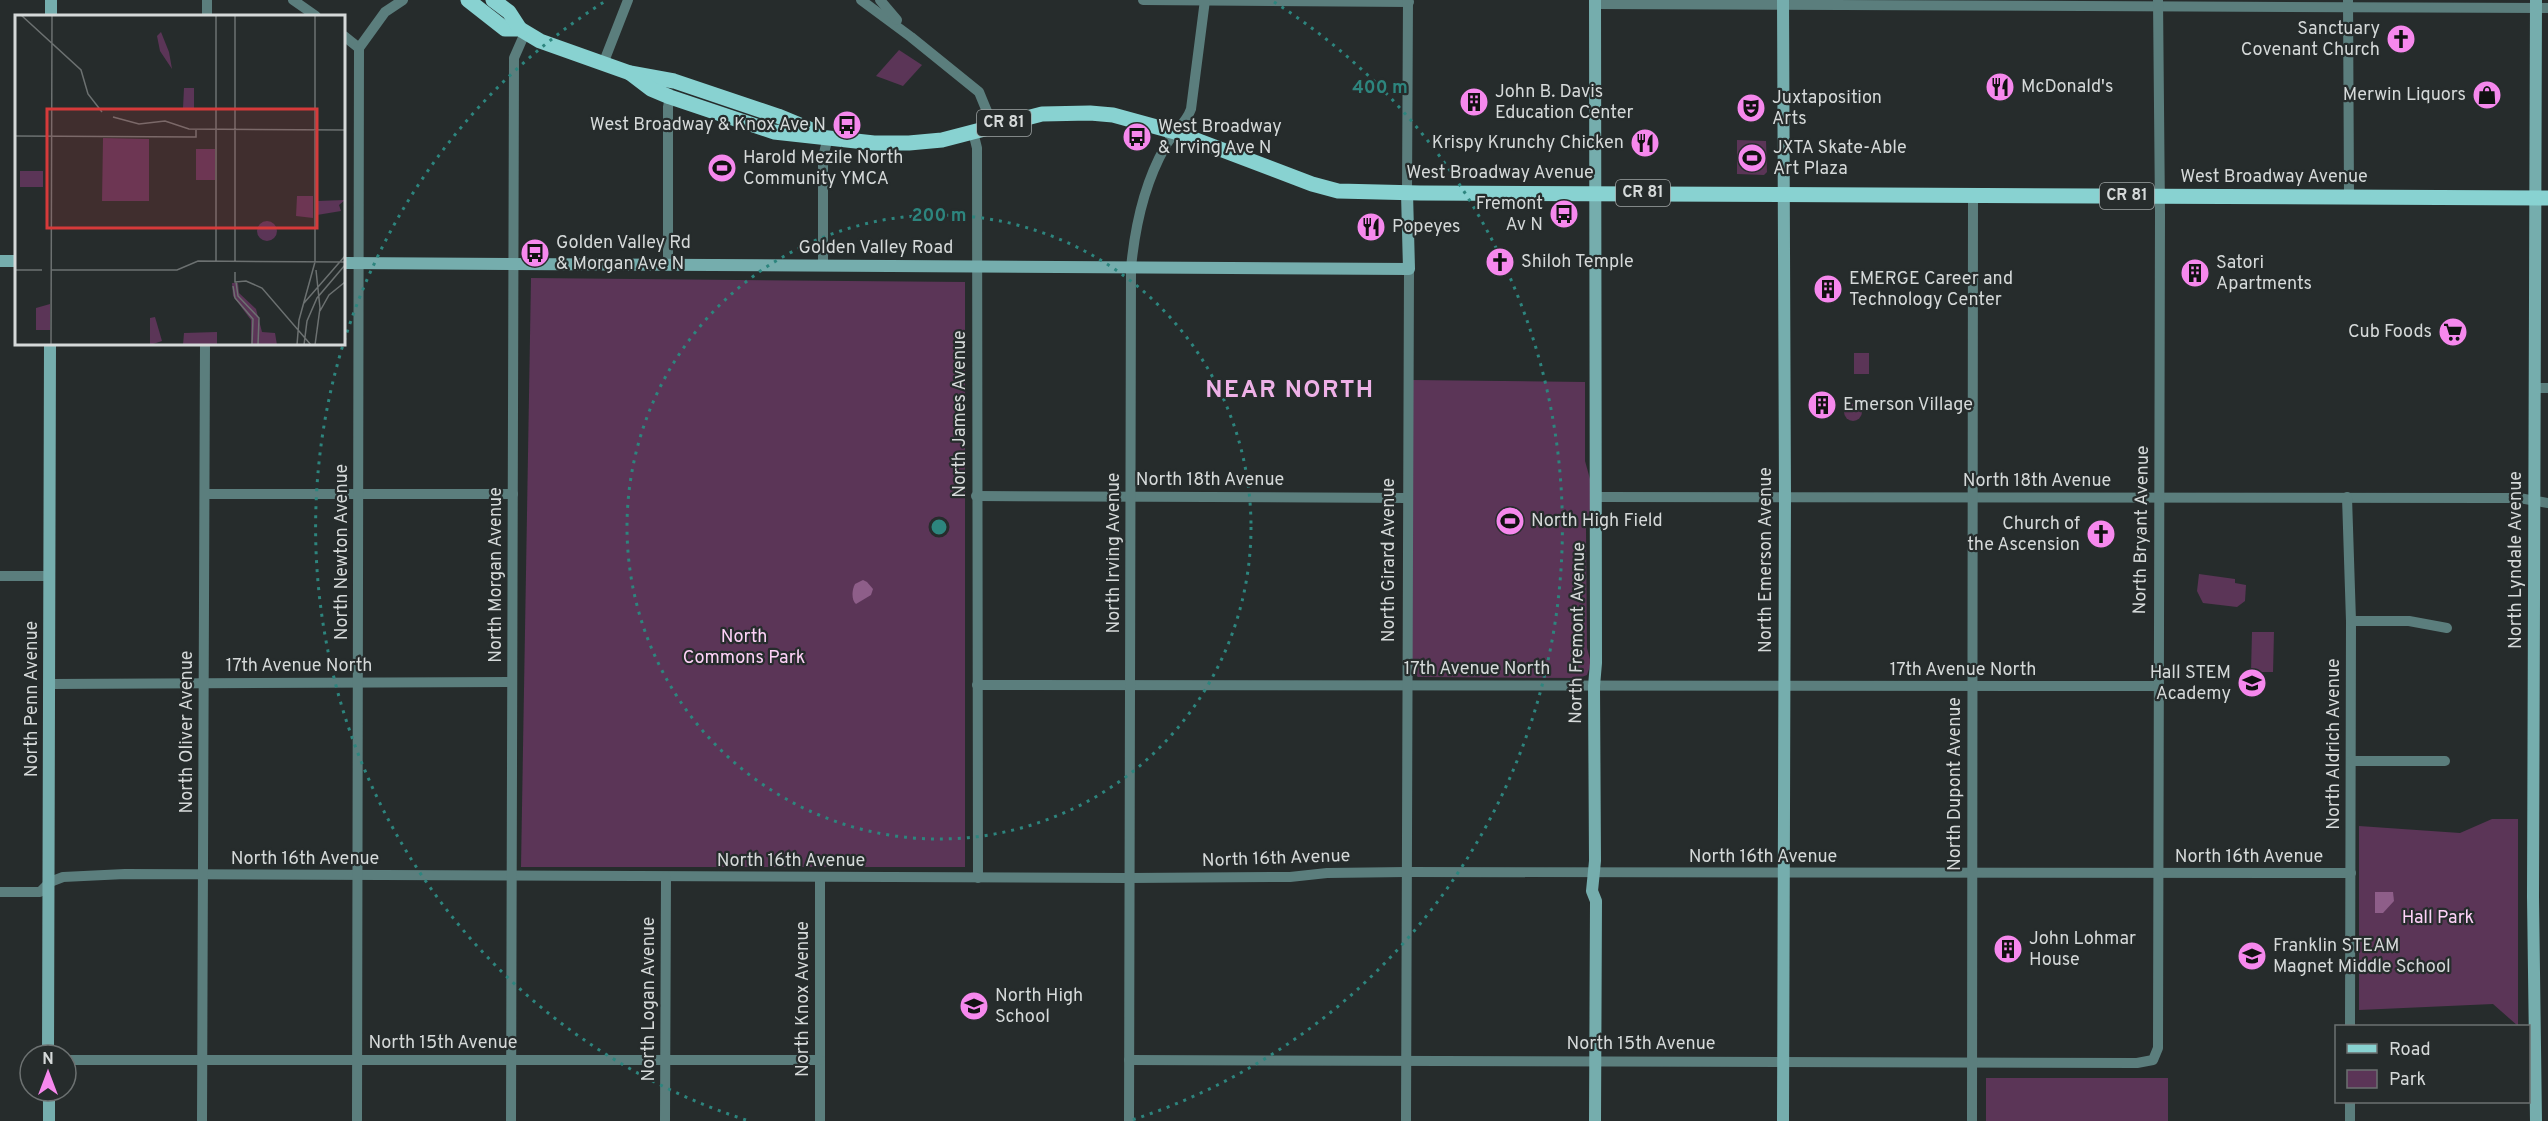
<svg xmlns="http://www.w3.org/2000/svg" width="2548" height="1121" font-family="Overpass,sans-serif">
<rect width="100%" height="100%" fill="#262c2c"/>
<g fill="#5b3557">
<polygon points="899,50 922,65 903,86 876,76"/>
<polygon points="1737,140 1766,141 1767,172 1764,175 1737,174"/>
<polygon points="531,278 965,282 965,867 521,867"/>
<rect x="1854" y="353" width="15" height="21"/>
<polygon points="1412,380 1585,382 1585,461 1590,479 1590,509 1586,529 1587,648 1591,663 1587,675 1579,678 1418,677 1410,670"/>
<circle cx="1853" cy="412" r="9"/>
<polygon points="2199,574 2235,579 2235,583 2246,585 2245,601 2237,607 2203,603 2197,591"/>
<polygon points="2252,632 2274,632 2273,672 2251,672"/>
<polygon points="2492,819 2518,819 2518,1026 2493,1004 2359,1010 2359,826 2460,833"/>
<rect x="1986" y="1078" width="182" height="43"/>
</g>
<g fill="#8e5e89">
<path d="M863 580 867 582 873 589 871 595 856 604C851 600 852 589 855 584Z"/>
<polygon points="2375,892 2393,892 2394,901 2383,913 2375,913"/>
</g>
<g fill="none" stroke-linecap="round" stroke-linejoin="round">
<g stroke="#5b7e7d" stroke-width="10">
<polyline points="293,0 316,16"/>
<polyline points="861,0 911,37 979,92 993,126"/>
<polyline points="880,0 897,20"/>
<polyline points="1143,0 1409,2"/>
<polyline points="2348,0 2349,197"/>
<polyline points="1595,4 2548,8"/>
<polyline points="207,16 207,0"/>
<polyline points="344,36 359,48"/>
<polyline points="603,64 628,0"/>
<polyline points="973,132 977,148 978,878"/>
<polyline points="1407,193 1408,0"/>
<polyline points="668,264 668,107 670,97"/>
<polyline points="823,265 823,157 828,137"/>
<polyline points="2535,388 2548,388"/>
<polyline points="205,494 513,494"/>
<polyline points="976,496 1408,498"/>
<polyline points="1597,497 2497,498 2519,498 2548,503"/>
<polyline points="2347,497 2351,621 2350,1026"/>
<polyline points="0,576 49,576"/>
<polyline points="2351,621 2409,621 2447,628"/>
<polyline points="51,684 512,682"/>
<polyline points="977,685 2157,686"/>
<polyline points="2351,761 2445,761"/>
<polyline points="820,877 820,1121"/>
<polyline points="0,892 40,892 50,882 63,877 125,874 1129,878 1290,877 1327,873 1406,872 2351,873"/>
<polyline points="66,1060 820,1060"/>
<polyline points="1129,1060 2137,1063 2153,1060 2158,1048 2160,213 2158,0"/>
<polyline points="2350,1102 2350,1121"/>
<polyline points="202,1121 205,344"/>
<polyline points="357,1121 359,48 385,12 403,0"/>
<polyline points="511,1121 514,58 525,33"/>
<polyline points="665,1121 666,877"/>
<path d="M1129 1121 1131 268C1135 226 1144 184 1165 147 1172 133 1186 124 1191 109L1205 0"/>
<polyline points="1406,1121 1409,269"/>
<polyline points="1972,1121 1973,195"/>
</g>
<g stroke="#75adad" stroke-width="12">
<polyline points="1783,0 1785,497 1783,1121"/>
<polyline points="2536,0 2533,897 2536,1121"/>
<polyline points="51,16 51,0"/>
<polyline points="0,261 16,261"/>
<polyline points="344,263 1409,269 1407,193"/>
<polyline points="48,1055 50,344"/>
<polyline points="49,1091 49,1121"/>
<polyline points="1595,1121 1596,901 1592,891 1595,861 1594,686 1596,663 1595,0"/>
</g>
<g stroke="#88d2d1" stroke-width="15">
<polyline points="468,0 505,29 520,29 540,41 630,73 674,81 778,116 814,131"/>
<polyline points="493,0 509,12 520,29"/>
<polyline points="630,73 651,89 670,97 774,132 874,143 909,143 942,140 1042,114 1090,113 1113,115 1175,132 1312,184 1338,191 1420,193 2548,198"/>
</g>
</g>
<g fill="none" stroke="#2d857e" stroke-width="3" stroke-dasharray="3 6">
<circle cx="939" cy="527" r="312"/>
<path d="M746 1120A623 623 0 0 1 604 2M1274 2A623 623 0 0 1 1132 1120"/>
</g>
<defs>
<g id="church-disc" transform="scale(1.5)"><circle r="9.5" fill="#f688ed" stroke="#262c2c"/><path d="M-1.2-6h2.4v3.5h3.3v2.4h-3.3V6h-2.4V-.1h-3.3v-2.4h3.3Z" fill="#111"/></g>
<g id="restaurant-disc" transform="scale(1.5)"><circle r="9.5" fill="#f688ed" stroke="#262c2c"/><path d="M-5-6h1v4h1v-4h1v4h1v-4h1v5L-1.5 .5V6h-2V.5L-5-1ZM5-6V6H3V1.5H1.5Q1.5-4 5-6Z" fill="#111"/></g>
<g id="shop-disc" transform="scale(1.5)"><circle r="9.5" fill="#f688ed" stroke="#262c2c"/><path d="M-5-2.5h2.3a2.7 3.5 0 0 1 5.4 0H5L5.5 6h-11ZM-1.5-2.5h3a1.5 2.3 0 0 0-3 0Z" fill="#111"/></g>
<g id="building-disc" transform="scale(1.5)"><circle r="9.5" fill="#f688ed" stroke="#262c2c"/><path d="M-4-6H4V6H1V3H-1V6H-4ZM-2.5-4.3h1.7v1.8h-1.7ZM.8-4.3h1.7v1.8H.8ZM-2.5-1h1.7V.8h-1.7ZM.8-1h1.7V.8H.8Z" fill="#111"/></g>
<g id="theatre-disc" transform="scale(1.5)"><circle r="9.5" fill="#f688ed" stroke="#262c2c"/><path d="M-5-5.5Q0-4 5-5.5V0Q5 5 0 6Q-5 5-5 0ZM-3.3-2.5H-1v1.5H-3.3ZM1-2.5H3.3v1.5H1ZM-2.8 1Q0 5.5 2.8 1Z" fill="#111"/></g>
<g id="bus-disc" transform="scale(1.5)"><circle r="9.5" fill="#f688ed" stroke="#262c2c"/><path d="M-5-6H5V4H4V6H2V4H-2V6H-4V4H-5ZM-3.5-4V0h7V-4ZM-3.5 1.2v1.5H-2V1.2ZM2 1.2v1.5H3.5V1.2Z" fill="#111"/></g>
<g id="stadium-disc" transform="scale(1.5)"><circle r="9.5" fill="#f688ed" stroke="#262c2c"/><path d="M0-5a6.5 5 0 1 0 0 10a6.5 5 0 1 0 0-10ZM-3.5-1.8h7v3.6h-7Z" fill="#111"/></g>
<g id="supermarket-disc" transform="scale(1.5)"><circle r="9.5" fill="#f688ed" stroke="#262c2c"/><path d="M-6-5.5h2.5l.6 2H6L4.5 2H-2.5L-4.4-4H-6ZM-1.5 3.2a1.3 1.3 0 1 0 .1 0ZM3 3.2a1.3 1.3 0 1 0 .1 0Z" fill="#111"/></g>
<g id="school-disc" transform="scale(1.5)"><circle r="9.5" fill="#f688ed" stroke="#262c2c"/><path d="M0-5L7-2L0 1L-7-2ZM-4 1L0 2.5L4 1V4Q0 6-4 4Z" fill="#111"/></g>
</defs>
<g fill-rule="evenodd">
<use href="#church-disc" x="2401" y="39"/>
<use href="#restaurant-disc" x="2000" y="87"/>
<use href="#shop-disc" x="2487" y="95"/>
<use href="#building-disc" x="1474" y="102"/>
<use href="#theatre-disc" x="1751" y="108"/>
<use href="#bus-disc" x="847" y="125"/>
<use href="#bus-disc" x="1137" y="137"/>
<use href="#restaurant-disc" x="1645" y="143"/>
<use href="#stadium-disc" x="1752" y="158"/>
<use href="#stadium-disc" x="722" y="168"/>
<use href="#bus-disc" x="1564" y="214"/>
<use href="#restaurant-disc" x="1371" y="227"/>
<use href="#bus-disc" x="535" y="253"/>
<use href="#church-disc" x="1500" y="262"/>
<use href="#building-disc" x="2195" y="273"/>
<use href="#building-disc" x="1828" y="289"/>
<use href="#supermarket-disc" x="2453" y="332"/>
<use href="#building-disc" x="1822" y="405"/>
<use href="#stadium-disc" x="1510" y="521"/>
<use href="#church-disc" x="2101" y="534"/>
<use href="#school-disc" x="2252" y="683"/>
<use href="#building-disc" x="2008" y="949"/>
<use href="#school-disc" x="2252" y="956"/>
<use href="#school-disc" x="974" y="1006"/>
</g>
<g text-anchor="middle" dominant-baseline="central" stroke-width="4.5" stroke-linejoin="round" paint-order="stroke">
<g fill="#262c2c" stroke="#a0a5a5" stroke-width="1.5">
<rect x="977" y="110" width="54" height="26" rx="4.5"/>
<rect x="1616" y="180" width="54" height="26" rx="4.5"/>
<rect x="2100" y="183" width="54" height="26" rx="4.5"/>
</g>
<g font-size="16" font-weight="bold" fill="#d5d9d9">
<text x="1004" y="123">CR 81</text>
<text x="1643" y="193">CR 81</text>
<text x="2127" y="196">CR 81</text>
</g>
<g font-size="18" fill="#d5d9d9" stroke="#262c2c" text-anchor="start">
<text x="2380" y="29" text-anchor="end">Sanctuary<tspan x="2380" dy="21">Covenant Church</tspan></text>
<text x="2021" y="87">McDonald's</text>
<text x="1495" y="92">John B. Davis<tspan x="1495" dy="21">Education Center</tspan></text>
<text x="2466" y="95" text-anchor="end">Merwin Liquors</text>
<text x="1772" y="98">Juxtaposition<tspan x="1772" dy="21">Arts</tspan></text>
<text x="826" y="125" text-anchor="end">West Broadway &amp; Knox Ave N</text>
<text x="1158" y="127">West Broadway<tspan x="1158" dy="21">&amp; Irving Ave N</tspan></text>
<text x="1624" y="143" text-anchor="end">Krispy Krunchy Chicken</text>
<text x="1773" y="148">JXTA Skate-Able<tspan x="1773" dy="21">Art Plaza</tspan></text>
<text x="743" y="158">Harold Mezile North<tspan x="743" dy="21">Community YMCA</tspan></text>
<text x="1543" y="204" text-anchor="end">Fremont<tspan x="1543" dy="21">Av N</tspan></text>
<text x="1392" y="227">Popeyes</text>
<text x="556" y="243">Golden Valley Rd<tspan x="556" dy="21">&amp; Morgan Ave N</tspan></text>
<text x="1521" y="262">Shiloh Temple</text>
<text x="2216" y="263">Satori<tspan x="2216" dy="21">Apartments</tspan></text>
<text x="1849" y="279">EMERGE Career and<tspan x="1849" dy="21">Technology Center</tspan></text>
<text x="2432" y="332" text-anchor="end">Cub Foods</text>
<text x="1843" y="405">Emerson Village</text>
<text x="1531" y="521">North High Field</text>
<text x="2080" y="524" text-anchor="end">Church of<tspan x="2080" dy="21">the Ascension</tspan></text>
<text x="2231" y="673" text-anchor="end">Hall STEM<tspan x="2231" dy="21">Academy</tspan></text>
<text x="2029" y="939">John Lohmar<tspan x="2029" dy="21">House</tspan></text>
<text x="2273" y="946">Franklin STEAM<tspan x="2273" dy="21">Magnet Middle School</tspan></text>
<text x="995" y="996">North High<tspan x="995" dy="21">School</tspan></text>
</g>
<g font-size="18" fill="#d5d9d9" stroke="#262c2c">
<text x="1500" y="173">West Broadway Avenue</text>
<text x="2274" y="177">West Broadway Avenue</text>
<text x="876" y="248">Golden Valley Road</text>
<text transform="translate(960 414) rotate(-90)">North James Avenue</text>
<text x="1210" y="480">North 18th Avenue</text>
<text x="2037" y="481">North 18th Avenue</text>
<text transform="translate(2142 530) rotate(-89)">North Bryant Avenue</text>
<text transform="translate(342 552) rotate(-90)">North Newton Avenue</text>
<text transform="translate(1114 553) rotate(-90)">North Irving Avenue</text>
<text transform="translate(1389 560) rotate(-90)">North Girard Avenue</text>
<text transform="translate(1766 560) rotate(-90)">North Emerson Avenue</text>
<text transform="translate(2516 560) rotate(-90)">North Lyndale Avenue</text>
<text transform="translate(496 575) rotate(-90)">North Morgan Avenue</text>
<text transform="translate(1578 633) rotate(-89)">North Fremont Avenue</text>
<text x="299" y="666">17th Avenue North</text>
<text x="1477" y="669">17th Avenue North</text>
<text x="1963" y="670">17th Avenue North</text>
<text transform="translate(32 699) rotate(-90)">North Penn Avenue</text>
<text transform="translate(187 732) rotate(-90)">North Oliver Avenue</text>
<text transform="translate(2334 744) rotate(-90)">North Aldrich Avenue</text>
<text transform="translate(1955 784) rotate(-90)">North Dupont Avenue</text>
<text x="1763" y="857">North 16th Avenue</text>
<text x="2249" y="857">North 16th Avenue</text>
<text x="305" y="859">North 16th Avenue</text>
<text transform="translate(1276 859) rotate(-2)">North 16th Avenue</text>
<text x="791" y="861">North 16th Avenue</text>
<text transform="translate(649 999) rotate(-90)">North Logan Avenue</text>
<text transform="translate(803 999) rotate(-90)">North Knox Avenue</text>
<text x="443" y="1043">North 15th Avenue</text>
<text x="1641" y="1044">North 15th Avenue</text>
</g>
<g font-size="18" fill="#fed2f8" stroke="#262c2c">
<text x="744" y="637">North<tspan x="744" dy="21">Commons Park</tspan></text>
<text x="2438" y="918">Hall Park</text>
</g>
<g font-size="24" font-weight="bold" letter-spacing="1.5" fill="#eeb1e7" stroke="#262c2c">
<text x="1290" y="391">NEAR NORTH</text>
</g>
</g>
<g transform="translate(15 15)">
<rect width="330" height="330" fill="#262c2c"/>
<path d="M146 17 154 37 157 54 145 36 142 21ZM169 73H179V93H168ZM88 123 134 124V186H87ZM181 134H200V165H181ZM5 156H28V172H5ZM282 181H298V203L281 201ZM330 185 324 190 326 196 302 200V186ZM242 216a10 10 0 1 1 20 0a10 10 0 1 1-20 0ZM217 268H223L224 278 241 294 247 317 260 318 262 330H236V305L218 281ZM35 289V315H21V293ZM140 302 147 326 135 330V303ZM202 317V330H168L169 318Z" fill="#5b3557"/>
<path fill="none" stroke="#6c7171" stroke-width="1.5" d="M6 0 66 55 73 79 87 97M220 0V246M98 102 124 109 150 106 174 114 330 115M0 121 181 122V114M201 246V0M300 247V0M0 255H27M37 255H162L183 246 330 247M220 257V267L231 266 247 273 296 330M221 267 223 281 244 303 243 330M218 271 220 283 238 304 237 330M289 288 330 241M305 296 314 280 330 267M36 330 37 0M282 330 284 305 300 247M289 330 292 306 302 283 330 250M300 330 305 293 301 255"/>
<path fill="#d63a3a" fill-opacity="0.15" stroke="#d63a3a" stroke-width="3" d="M32 94H302V213H32Z"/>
<rect width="330" height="330" fill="none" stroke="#d5d9d9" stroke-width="3"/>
</g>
<circle cx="939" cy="527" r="9" fill="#2d857e" stroke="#262c2c" stroke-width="3"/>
<g font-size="18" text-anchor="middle" font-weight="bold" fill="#2d857e" stroke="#262c2c" stroke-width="4.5" stroke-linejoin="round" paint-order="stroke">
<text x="1380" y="93">400 m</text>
<text x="939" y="221">200 m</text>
</g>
<rect x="2335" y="1025" width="195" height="78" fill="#262c2c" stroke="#6c7171" stroke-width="1.5"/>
<rect x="2347" y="1044" width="30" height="9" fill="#88d2d1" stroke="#6c7171" stroke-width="1.5"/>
<text x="2389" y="1055" font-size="18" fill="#d5d9d9">Road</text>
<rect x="2347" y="1070" width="30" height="18" fill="#5b3557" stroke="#6c7171" stroke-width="1.5"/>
<text x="2389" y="1085" font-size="18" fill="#d5d9d9">Park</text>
<g transform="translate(48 1073)"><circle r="28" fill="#262c2c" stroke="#6c7171" stroke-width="1.5"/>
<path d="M0-4.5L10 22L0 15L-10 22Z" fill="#f688ed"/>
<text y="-9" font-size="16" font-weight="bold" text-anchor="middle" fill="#d5d9d9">N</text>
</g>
</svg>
